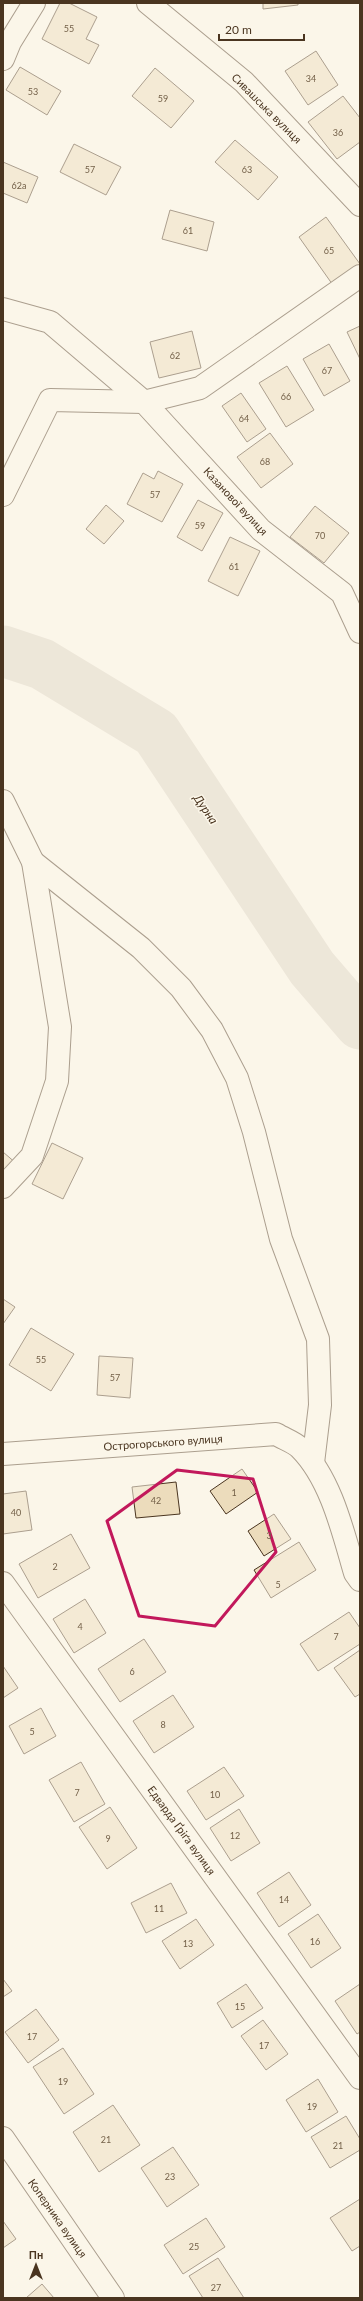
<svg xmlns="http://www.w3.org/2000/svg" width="363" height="2301" font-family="Lato,sans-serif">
<rect width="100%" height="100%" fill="#fbf6e9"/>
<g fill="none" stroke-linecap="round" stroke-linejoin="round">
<polyline stroke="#dcd4c6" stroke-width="51" points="3,651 42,664 156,733 312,968 360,1024"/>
</g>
<g fill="#ecdcbc" stroke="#4a3520">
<polygon points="60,3 69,3 97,17 86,39 99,45 89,64 42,39"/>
<polygon points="263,3 298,3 298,5 263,9"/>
<polygon points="316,51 338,85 308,105 285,71"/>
<polygon points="20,67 61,91 47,115 6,90"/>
<polygon points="155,68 194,101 171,128 132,96"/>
<polygon points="343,96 360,118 360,142 337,159 308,122"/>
<polygon points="235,140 278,177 258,200 215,162"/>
<polygon points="74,144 121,167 106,195 60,172"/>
<polygon points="3,162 38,177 27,203 3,193"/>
<polygon points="170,210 214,222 207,251 162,239"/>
<polygon points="326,217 360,264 360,270 335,288 299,237"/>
<polygon points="360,326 360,359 347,332"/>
<polygon points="192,331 201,368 159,378 150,342"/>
<polygon points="329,344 350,381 324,396 303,359"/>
<polygon points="287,366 314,410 286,427 259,383"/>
<polygon points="241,393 266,429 247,442 222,406"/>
<polygon points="270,433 293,464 261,488 237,457"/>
<polygon points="158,471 183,484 162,522 127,504 143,473 154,479"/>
<polygon points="198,500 223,513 202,551 177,537"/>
<polygon points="106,505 124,521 104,544 86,529"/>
<polygon points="315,506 349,533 324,563 290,537"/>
<polygon points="230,537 260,551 238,596 208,581"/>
<polygon points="52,1143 83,1158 63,1199 32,1184"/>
<polygon points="3,1152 17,1164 3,1180"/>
<polygon points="3,1299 15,1307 3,1324"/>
<polygon points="31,1328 74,1354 51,1391 9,1365"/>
<polygon points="99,1356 133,1358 130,1398 97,1395"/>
<polygon points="242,1469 258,1492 226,1514 210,1491"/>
<polygon points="176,1482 180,1514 136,1518 132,1487"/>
<polygon points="26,1491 32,1530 3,1534 3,1494"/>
<polygon points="274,1514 291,1539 264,1556 248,1531"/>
<polygon points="71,1534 90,1568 38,1598 19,1564"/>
<polygon points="299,1542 316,1570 271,1598 254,1570"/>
<polygon points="85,1599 106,1633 74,1653 53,1619"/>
<polygon points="349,1612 360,1628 360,1644 318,1671 300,1644"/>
<polygon points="144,1639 166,1672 120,1702 98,1669"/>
<polygon points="360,1650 360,1694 355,1697 334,1668"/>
<polygon points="3,1666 18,1688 3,1698"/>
<polygon points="173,1695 194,1727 154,1753 133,1721"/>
<polygon points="41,1708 56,1736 24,1754 9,1726"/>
<polygon points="81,1762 105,1804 74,1822 49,1780"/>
<polygon points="224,1767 244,1796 206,1820 187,1791"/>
<polygon points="110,1807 137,1848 107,1869 79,1827"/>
<polygon points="239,1809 260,1843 231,1861 210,1828"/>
<polygon points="289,1872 311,1905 279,1927 257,1893"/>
<polygon points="171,1883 187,1913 146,1933 131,1903"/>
<polygon points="318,1914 341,1948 311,1968 288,1934"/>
<polygon points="196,1919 214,1945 180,1969 162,1941"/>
<polygon points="3,1979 12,1991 3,1997"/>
<polygon points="246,1984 263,2008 232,2028 217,2003"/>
<polygon points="360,1984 360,2032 357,2034 335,2001"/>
<polygon points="36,2009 59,2040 28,2063 5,2032"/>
<polygon points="263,2020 288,2054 266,2070 241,2036"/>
<polygon points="63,2048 94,2094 64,2114 33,2067"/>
<polygon points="318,2079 338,2112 306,2132 286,2100"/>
<polygon points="113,2105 140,2145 99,2172 73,2132"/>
<polygon points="346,2116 360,2139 360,2150 330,2168 311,2137"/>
<polygon points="173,2147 199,2185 167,2207 141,2168"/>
<polygon points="360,2199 360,2246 352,2251 330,2218"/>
<polygon points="206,2218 225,2247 183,2274 164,2245"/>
<polygon points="3,2221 16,2239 3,2248"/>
<polygon points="218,2258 244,2298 203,2298 189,2276"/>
<polygon points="42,2284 54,2298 26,2298"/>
</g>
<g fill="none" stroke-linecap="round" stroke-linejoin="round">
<g stroke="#4a3520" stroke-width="24">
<g id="minor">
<polyline points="148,3 244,82 360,205"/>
<polyline points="3,59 10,42 34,3"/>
<polyline points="3,309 50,322 144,402 261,530 342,593 360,632"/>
<polyline points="3,495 50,400 144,402 200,388 360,276"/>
<polyline points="3,801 33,862 60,1027 57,1081 32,1156 3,1187"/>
<polyline points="33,862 141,948 181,988 212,1030 237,1078 254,1132 281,1239 318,1339 320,1405 313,1463"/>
<path d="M3 1454 276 1434C284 1439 294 1442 300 1448 331 1479 343 1532 355 1573L360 1580"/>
<polyline points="3,1583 360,2078"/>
<polyline points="3,2138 113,2298"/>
</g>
</g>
<use href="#minor" stroke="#fbf6e9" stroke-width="22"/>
</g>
<path d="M0 0H363V2301H0ZM177 1470 253 1479 276 1552 215 1626 139 1616 107 1521Z" fill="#fbf6e9" fill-opacity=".55" fill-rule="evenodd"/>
<path fill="none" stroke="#c2185b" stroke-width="3" stroke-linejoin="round" d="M177 1470 253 1479 276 1552 215 1626 139 1616 107 1521Z"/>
<g text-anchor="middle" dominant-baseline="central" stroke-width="3" stroke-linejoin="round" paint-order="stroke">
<g font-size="9" fill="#725f47">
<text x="69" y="28">55</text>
<text x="311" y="78">34</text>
<text x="33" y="91">53</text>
<text x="163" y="98">59</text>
<text x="338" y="132">36</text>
<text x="90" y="169">57</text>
<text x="247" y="169">63</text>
<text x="19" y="185">62а</text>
<text x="188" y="230">61</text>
<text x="329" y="250">65</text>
<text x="175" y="355">62</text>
<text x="327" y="370">67</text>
<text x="286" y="396">66</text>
<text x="244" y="418">64</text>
<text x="265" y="461">68</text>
<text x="155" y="494">57</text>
<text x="200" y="525">59</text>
<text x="320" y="535">70</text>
<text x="234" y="566">61</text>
<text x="41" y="1359">55</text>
<text x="115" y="1377">57</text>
<text x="234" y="1492">1</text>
<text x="156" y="1500">42</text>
<text x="16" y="1512">40</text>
<text x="269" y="1535">3</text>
<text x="55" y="1566">2</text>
<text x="278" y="1584">5</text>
<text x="80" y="1626">4</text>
<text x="336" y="1636">7</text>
<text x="132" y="1671">6</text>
<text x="163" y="1724">8</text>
<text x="32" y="1731">5</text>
<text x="77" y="1792">7</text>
<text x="215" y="1794">10</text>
<text x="235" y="1835">12</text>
<text x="108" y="1838">9</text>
<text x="284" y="1899">14</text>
<text x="159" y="1908">11</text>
<text x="315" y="1941">16</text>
<text x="188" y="1943">13</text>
<text x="240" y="2006">15</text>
<text x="32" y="2036">17</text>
<text x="264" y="2045">17</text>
<text x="63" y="2081">19</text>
<text x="312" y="2106">19</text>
<text x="106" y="2139">21</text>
<text x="338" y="2145">21</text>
<text x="170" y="2176">23</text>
<text x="194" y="2246">25</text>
<text x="216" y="2287">27</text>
</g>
<g font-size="11" fill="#4a3520" stroke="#fbf6e9">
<text transform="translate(267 108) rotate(45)">Сивашська вулиця</text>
<text transform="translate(236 501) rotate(47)">Казанової вулиця</text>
<text transform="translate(163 1442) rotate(-4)">Острогорського вулиця</text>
<text transform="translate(182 1830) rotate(54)">Едварда Ґріґа вулиця</text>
<text transform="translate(58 2218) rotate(55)">Коперника вулиця</text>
</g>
<g font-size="12" font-style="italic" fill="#4a3520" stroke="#fbf6e9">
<text transform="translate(206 809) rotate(56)">Дурна</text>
</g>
</g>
<rect width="363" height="2301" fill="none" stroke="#4a3520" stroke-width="8"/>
<g transform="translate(36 2265)" stroke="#fbf6e9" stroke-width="3" paint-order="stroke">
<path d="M0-3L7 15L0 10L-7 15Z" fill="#4a3520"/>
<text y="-6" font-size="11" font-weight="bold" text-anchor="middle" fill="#4a3520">Пн</text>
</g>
<path d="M219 34v6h85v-6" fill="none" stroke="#4a3520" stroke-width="2"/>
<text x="225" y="34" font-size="12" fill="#4a3520" stroke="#fbf6e9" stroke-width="3" paint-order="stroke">20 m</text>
</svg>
